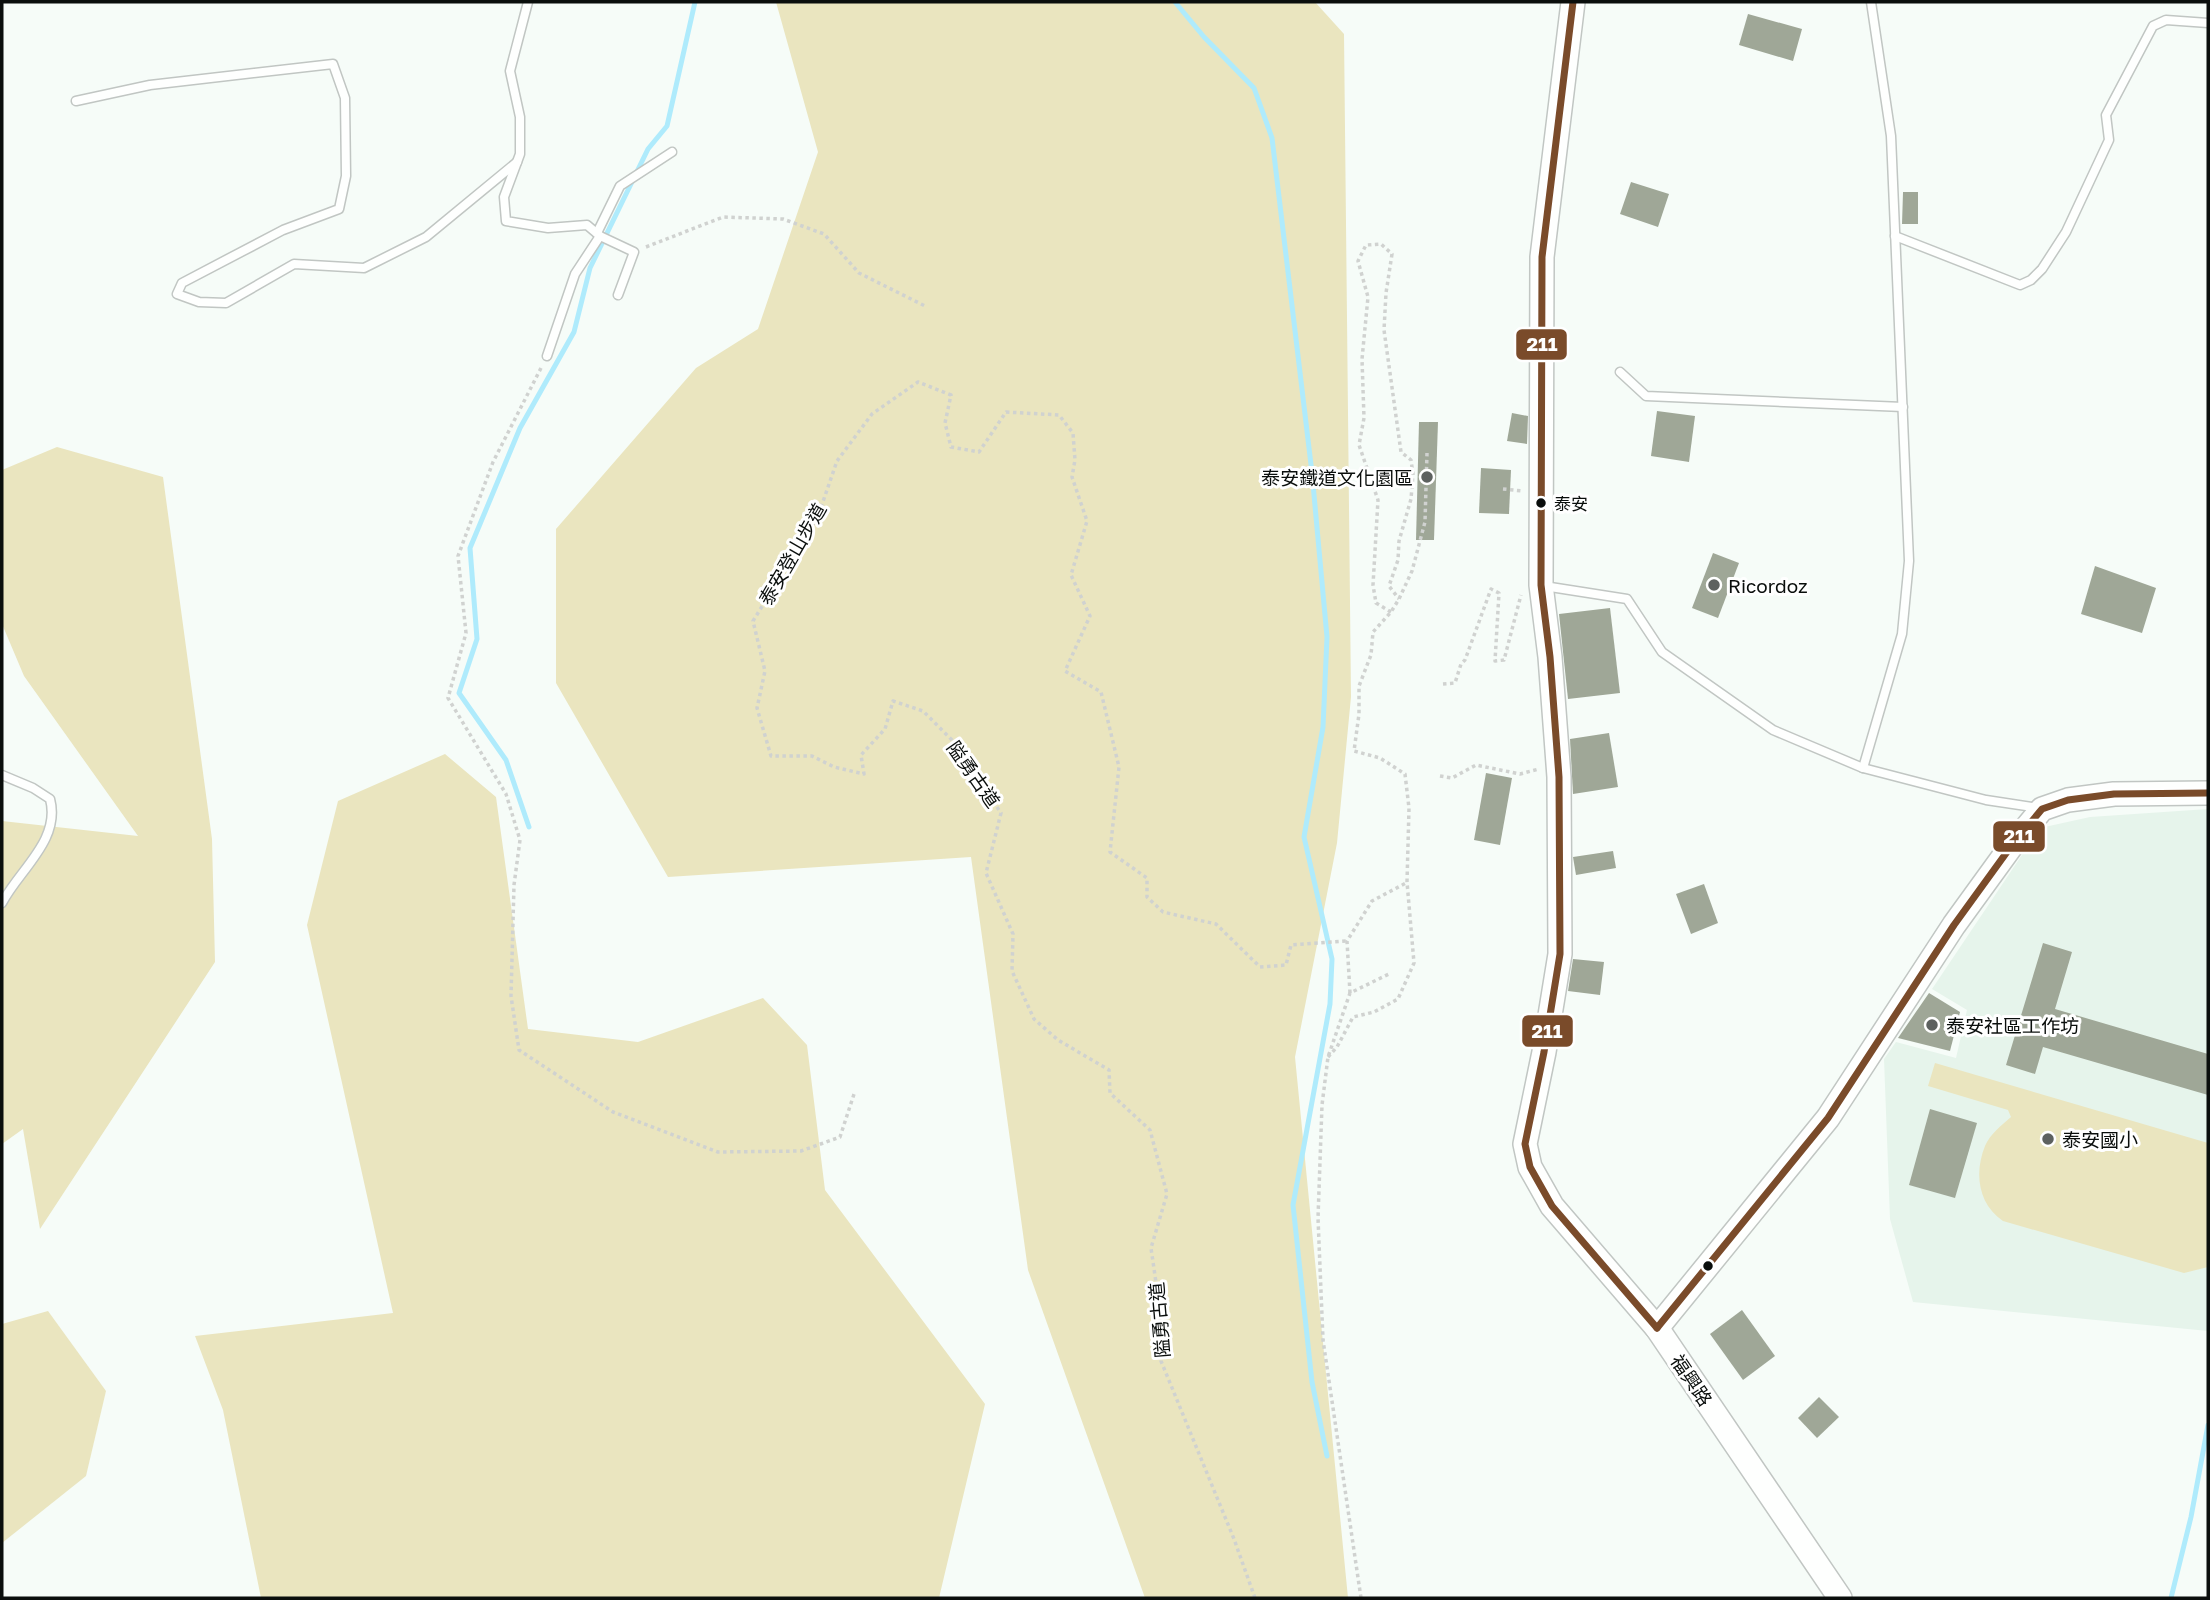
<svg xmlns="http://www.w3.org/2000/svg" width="2210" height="1600" font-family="'Golos Text','Noto Sans TC',sans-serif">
<rect width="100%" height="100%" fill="#f6fcf8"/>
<polygon fill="#e6f4eb" points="2208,809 2208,1331 1913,1302 1890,1219 1884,1059 1896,1042 1956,1058 1967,1010 1932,989 2040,828 2090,817"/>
<g fill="#eae5bf">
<polygon points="776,2 1315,2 1344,34 1351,697 1337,843 1295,1057 1348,1598 1145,1598 1028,1270 971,857 668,877 556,683 556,529 696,368 758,329 818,152"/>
<polygon points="57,447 163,477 212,839 215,962 40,1229 23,1129 2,1144 2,821 138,836 24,676 2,624 2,470"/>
<polygon points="445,754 496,797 528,1029 638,1042 763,998 807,1045 825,1190 985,1404 939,1598 261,1598 223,1410 195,1336 393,1313 307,925 338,801"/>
<path d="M1935 1063 2208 1143V1267L2184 1273 2003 1221C1978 1204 1974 1173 1985 1146 1990 1134 2002 1125 2011 1117L2008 1110 1928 1086Z"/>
<polygon points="48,1311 106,1391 86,1476 2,1543 2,1324"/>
</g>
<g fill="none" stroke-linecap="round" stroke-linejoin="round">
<g stroke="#afebfc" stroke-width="5">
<polyline points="1175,2 1204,37 1254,88 1272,138 1312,473 1327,637 1323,727 1304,837 1332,959 1330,1004 1293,1205 1312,1382 1327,1456"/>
<polyline points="529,827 506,760 459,693 477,639 470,548 520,428 574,332 590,268 648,149 667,126 695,2"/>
<polyline points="2171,1598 2191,1517 2208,1425"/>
</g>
</g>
<g fill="#9fa797">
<polygon points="1748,14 1802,29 1793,61 1739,45"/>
<polygon points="1631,182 1669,194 1658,227 1620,214"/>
<polygon points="1903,192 1918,192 1918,224 1902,224"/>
<polygon points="1657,411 1695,416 1689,462 1651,456"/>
<polygon points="1512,413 1528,416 1527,444 1507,441"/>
<polygon points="1419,422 1438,422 1434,540 1416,540"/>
<polygon points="1481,468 1511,470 1509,514 1479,513"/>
<polygon points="1713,553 1739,563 1718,618 1692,608"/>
<polygon points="2095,566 2156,588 2142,633 2081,614"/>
<polygon points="1610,608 1620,693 1568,699 1559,614"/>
<polygon points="1609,733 1618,787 1573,794 1570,739"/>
<polygon points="1486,773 1512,778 1500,845 1474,840"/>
<polygon points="1613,851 1616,868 1576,875 1573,857"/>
<polygon points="1704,884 1718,923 1691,934 1676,894"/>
<polygon points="2043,943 2072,952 2055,1009 2208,1054 2208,1095 2043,1047 2035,1074 2006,1065"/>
<polygon points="1573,959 1604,962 1600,995 1568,991"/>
<polygon points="1929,993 1960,1012 1950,1051 1898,1038"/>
<polygon points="1930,1109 1977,1123 1955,1198 1909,1185"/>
<polygon points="1742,1310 1775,1356 1743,1380 1710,1334"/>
<polygon points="1819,1397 1839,1417 1817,1438 1798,1418"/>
</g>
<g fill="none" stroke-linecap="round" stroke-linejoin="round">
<g stroke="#c1c6c3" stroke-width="11">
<g id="lane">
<polyline points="528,2 510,71 520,117 520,154 504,197 506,221 548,228 587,225 600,236 575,274 547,356"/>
<polyline points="76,101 150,85 333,64 345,98 346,176 339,209 283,230 182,283 177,294 199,302 226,303 294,264 364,268 426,237 517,162"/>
<polyline points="597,233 620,186 672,152"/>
<polyline points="600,236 634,252 618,295"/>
<polyline points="1895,236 2020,285 2031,280 2042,269 2066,232 2109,140 2106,115 2153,26 2166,20 2208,23"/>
<polyline points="1620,372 1646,396 1903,407"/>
<polyline points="1544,586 1627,599 1662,652 1773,730 1863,768 1986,800 2039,808"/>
<polyline points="1863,768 1902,634 1909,561 1891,136 1871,2"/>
<path d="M2 775 33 788 50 799C61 840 19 870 2 903"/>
</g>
</g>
<g stroke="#c1c6c3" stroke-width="26">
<g id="secondary">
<polyline points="1573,2 1542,257 1541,585 1550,657 1559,777 1560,954 1544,1052 1525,1144 1530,1167 1552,1206 1657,1328 1840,1598"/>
<polyline points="1657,1328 1828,1118 1954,925 2012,845 2042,809 2068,800 2114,794 2208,793"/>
</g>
</g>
<g stroke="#d0d2d0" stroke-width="3.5" stroke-dasharray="3.5 3.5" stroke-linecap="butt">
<polyline points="646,247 723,217 783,219 824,234 859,273 927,307"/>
<polyline points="541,368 493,462 458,556 466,633 448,698 506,794 520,840 514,885 511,996 519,1050 613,1112 718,1152 801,1151 840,1137 855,1091"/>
<polyline points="1503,489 1523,491"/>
<polyline points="1391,612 1376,603 1373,585 1378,500 1359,445 1364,418 1362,359 1368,297 1358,261 1366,245 1381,244 1392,254 1386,293 1384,330 1401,452 1411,460 1413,474 1411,499 1399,541 1398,560 1389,586 1399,599"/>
<polyline points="1443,684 1455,683 1461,664 1465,660 1491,589 1499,593 1495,661 1504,660 1521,595"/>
<polyline points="1440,776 1452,778 1476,765 1520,774 1539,769"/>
<polyline points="1350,993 1347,941 1372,901 1406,883"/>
<polyline points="1328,1057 1337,1047 1353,1017 1374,1012 1398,999 1414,963 1407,882 1409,808 1405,774 1380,758 1354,751 1359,714 1359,686 1371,655 1373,632 1391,612 1399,599 1412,571 1425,522 1427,453"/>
<polyline points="1255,1598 1234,1539 1161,1361 1161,1317 1151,1248 1167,1194 1150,1130 1110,1093 1109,1070 1058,1040 1034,1019 1012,971 1013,934 986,873 1001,813 952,740 923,711 893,701 885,729 861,755 864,774 834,767 812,756 771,756 757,708 765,671 753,621 818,516 837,461 872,414 918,382 951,395 945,423 951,447 979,452 1006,412 1059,415 1073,433 1075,460 1072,477 1087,521 1071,575 1090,616 1065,671 1101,692 1119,767 1110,852 1147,878 1147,897 1163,912 1216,924 1260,967 1286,965 1291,945 1347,941"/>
<polyline points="1361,1598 1323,1340 1318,1218 1322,1105 1328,1057 1350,993 1391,973"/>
</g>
<use href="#lane" stroke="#fefffe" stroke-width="8"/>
<use href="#secondary" stroke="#fefffe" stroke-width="23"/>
<g stroke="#fff" stroke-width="12">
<g id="bus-1">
<polyline points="1573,2 1542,257 1541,585 1550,657 1559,777 1560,954 1544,1052 1525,1144 1530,1167 1552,1206 1657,1328"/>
<polyline points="1657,1328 1828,1118 1954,925 2012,845 2042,809 2068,800 2114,794 2208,793"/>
</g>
</g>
<use href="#bus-1" stroke="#7a4b2a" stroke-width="7"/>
</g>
<g fill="#5d615f" stroke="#fff" stroke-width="2.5">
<circle cx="1427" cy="477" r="7"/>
<circle cx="1714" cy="585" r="7"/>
<circle cx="1932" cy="1025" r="7"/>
<circle cx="2048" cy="1139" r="7"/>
</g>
<g fill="#0a0e0c" stroke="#fff" stroke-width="2.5">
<circle cx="1541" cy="503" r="6"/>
<circle cx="1708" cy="1266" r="6"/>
</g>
<g text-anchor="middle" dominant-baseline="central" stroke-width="6" stroke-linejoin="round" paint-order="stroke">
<g font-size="17" fill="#0a0e0c" stroke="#fff" text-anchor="start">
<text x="1554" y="503">泰安</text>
</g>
<g font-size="19" fill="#0a0e0c" stroke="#fff" text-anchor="start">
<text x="1413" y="477" text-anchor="end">泰安鐵道文化園區</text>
<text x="1728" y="585">Ricordoz</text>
<text x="1946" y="1025">泰安社區工作坊</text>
<text x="2062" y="1139">泰安國小</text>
</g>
<g font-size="19" fill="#0a0e0c" stroke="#fff">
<text transform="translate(792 554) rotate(-60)">泰安登山步道</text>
<text transform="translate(974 774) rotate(55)">隘勇古道</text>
<text transform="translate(1159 1320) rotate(-95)">隘勇古道</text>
<text transform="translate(1692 1380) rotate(56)">福興路</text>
</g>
</g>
<g stroke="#fff" stroke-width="2.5">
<rect x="1515" y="328" width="53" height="33" rx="7" fill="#7a4b2a"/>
<rect x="1992" y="820" width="54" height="33" rx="7" fill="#7a4b2a"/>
<rect x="1521" y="1014" width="53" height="34" rx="7" fill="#7a4b2a"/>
</g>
<g font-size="19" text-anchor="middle" font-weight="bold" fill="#fff">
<text x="1542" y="351">211</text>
<text x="2019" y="843">211</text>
<text x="1547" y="1038">211</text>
</g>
<rect width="2210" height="1600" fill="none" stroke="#0a0e0c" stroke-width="7"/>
</svg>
